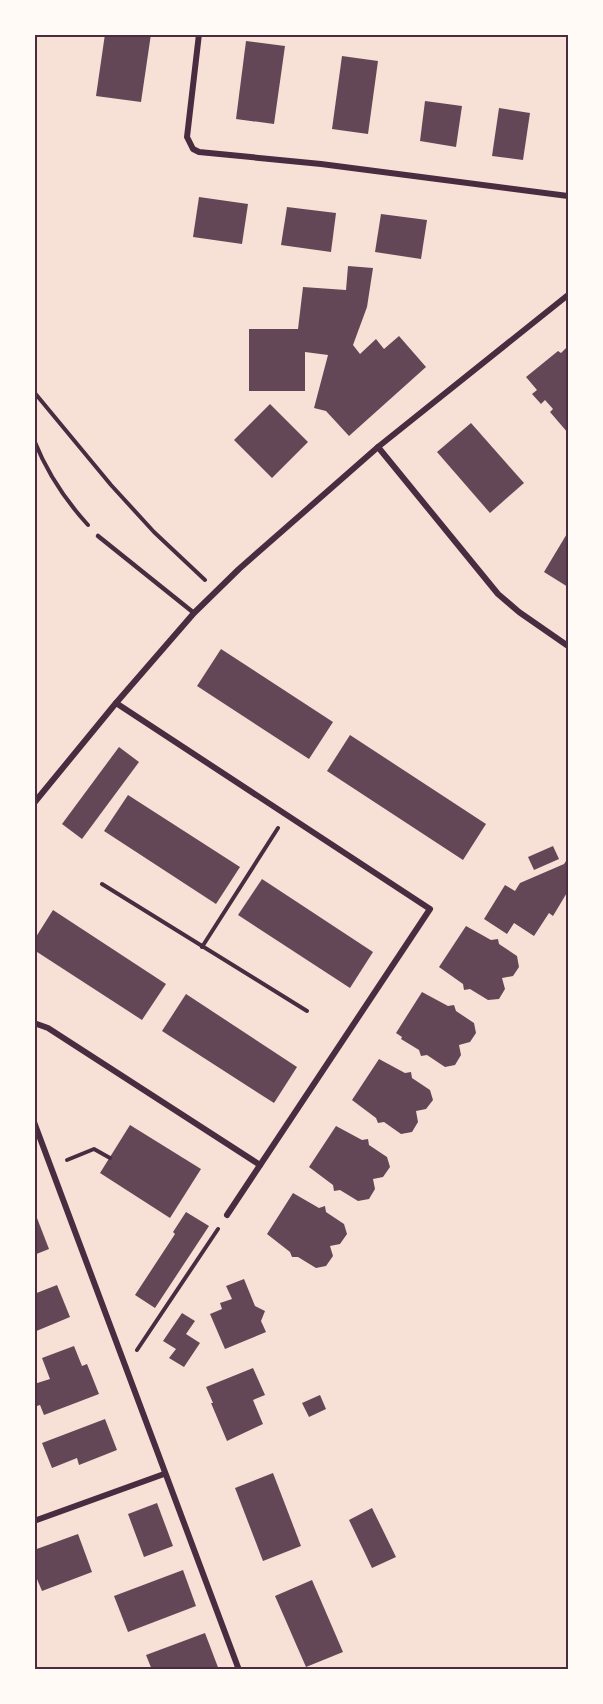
<svg xmlns="http://www.w3.org/2000/svg" width="603" height="1704" font-family="'Asap Condensed',sans-serif">
<rect width="100%" height="100%" fill="#f7e1d7"/>
<g fill="#644757">
<polygon points="105,34 151,34 141,102 96,96"/>
<polygon points="246,41 285,46 274,124 236,119"/>
<polygon points="342,56 378,61 368,134 332,129"/>
<polygon points="425,101 462,106 456,147 420,141"/>
<polygon points="499,108 530,113 523,160 492,156"/>
<polygon points="199,197 248,204 242,244 193,237"/>
<polygon points="287,207 336,213 331,252 281,245"/>
<polygon points="381,214 427,220 421,259 375,252"/>
<polygon points="348,266 373,268 367,307 353,345 360,354 376,339 384,349 399,336 426,367 349,436 326,411 314,408 328,355 305,352 305,391 249,391 249,329 298,329 303,287 346,290"/>
<polygon points="568,346 568,433 550,412 553,409 545,400 541,404 532,394 537,390 526,377 558,351 561,353"/>
<polygon points="270,404 308,442 272,478 234,440"/>
<polygon points="471,423 524,483 490,513 437,452"/>
<polygon points="568,532 568,587 544,572"/>
<polygon points="221,649 333,722 309,759 197,686"/>
<polygon points="350,735 486,824 463,860 327,771"/>
<polygon points="119,747 139,762 82,839 62,824"/>
<polygon points="128,795 240,867 216,904 104,831"/>
<polygon points="553,846 559,859 534,870 528,857"/>
<polygon points="568,858 568,891 553,916 549,913 534,936 514,923 507,934 484,919 505,885 515,891 520,883 564,864"/>
<polygon points="262,879 373,952 350,988 238,915"/>
<polygon points="53,910 166,984 142,1020 34,950 34,940"/>
<polygon points="466,926 491,940 498,939 499,944 517,956 519,967 513,976 502,978 505,989 499,999 488,1000 470,989 464,990 463,984 439,967"/>
<polygon points="422,992 448,1006 454,1005 456,1011 474,1023 476,1033 470,1042 459,1045 461,1055 455,1065 445,1067 427,1055 421,1056 419,1050 401,1039 402,1037 396,1033"/>
<polygon points="186,994 297,1067 274,1103 162,1031"/>
<polygon points="379,1059 405,1073 411,1072 412,1078 430,1090 433,1100 426,1109 416,1111 418,1122 412,1132 401,1134 384,1122 378,1123 376,1118 352,1100"/>
<polygon points="130,1125 201,1169 170,1218 100,1173"/>
<polygon points="336,1126 362,1140 368,1139 369,1145 387,1157 390,1167 383,1177 373,1179 375,1189 369,1199 358,1201 340,1190 334,1191 333,1185 309,1167"/>
<polygon points="293,1193 319,1208 325,1206 326,1212 344,1224 347,1234 340,1244 330,1246 333,1256 326,1266 316,1268 298,1257 292,1257 290,1252 267,1234"/>
<polygon points="186,1212 209,1226 155,1308 135,1295 175,1234 173,1232"/>
<polygon points="37,1218 49,1249 34,1255 34,1219"/>
<polygon points="244,1279 255,1306 265,1311 261,1321 266,1332 225,1349 210,1314 222,1309 220,1303 232,1299 226,1286"/>
<polygon points="57,1285 70,1317 34,1332 34,1294"/>
<polygon points="182,1313 195,1321 186,1334 200,1343 184,1367 169,1358 176,1349 163,1341"/>
<polygon points="74,1346 82,1366 87,1364 99,1394 44,1415 40,1405 34,1407 34,1384 50,1379 42,1358"/>
<polygon points="253,1368 265,1395 253,1400 263,1424 227,1441 211,1403 213,1403 206,1387"/>
<polygon points="320,1395 326,1409 309,1417 302,1403"/>
<polygon points="105,1419 117,1450 79,1465 77,1458 52,1468 42,1443"/>
<polygon points="273,1473 301,1546 263,1561 235,1488"/>
<polygon points="157,1503 173,1546 144,1557 128,1514"/>
<polygon points="372,1508 396,1557 372,1568 349,1520"/>
<polygon points="78,1534 92,1572 42,1591 34,1572 34,1550"/>
<polygon points="183,1570 196,1606 128,1632 114,1596"/>
<polygon points="312,1580 343,1652 306,1667 275,1596"/>
<polygon points="205,1633 219,1670 152,1670 146,1655"/>
</g>
<g fill="none" stroke-linecap="round" stroke-linejoin="round">
<g stroke="#4a2c40" stroke-width="4">
<polyline points="34,392 111,485 154,532 205,580"/>
<path d="M34 440C46 470 66 501 88 525"/>
<polyline points="102,884 307,1011"/>
<polyline points="202,947 278,828"/>
<polyline points="67,1160 94,1149 110,1158"/>
<polyline points="137,1350 218,1229"/>
</g>
<polyline stroke="#4a2c40" stroke-width="4.5" points="98,536 194,613"/>
<g stroke="#4a2c40" stroke-width="6">
<polyline points="199,34 187,137 193,149 199,152 321,164 568,196"/>
<polyline points="378,447 498,594 519,612 568,646"/>
<polyline points="116,703 430,909 227,1215"/>
<polyline points="34,803 116,703 194,613 239,569 378,447 568,295"/>
<polyline points="34,1023 48,1028 260,1165"/>
<polyline points="34,1122 239,1670"/>
<polyline points="34,1521 164,1474"/>
</g>
</g>
<rect width="603" height="1704" fill="none" stroke="#fffaf5" stroke-width="72"/>
<rect x="36" y="36" width="531" height="1632" fill="none" stroke="#4a2c40" stroke-width="2"/>
</svg>
